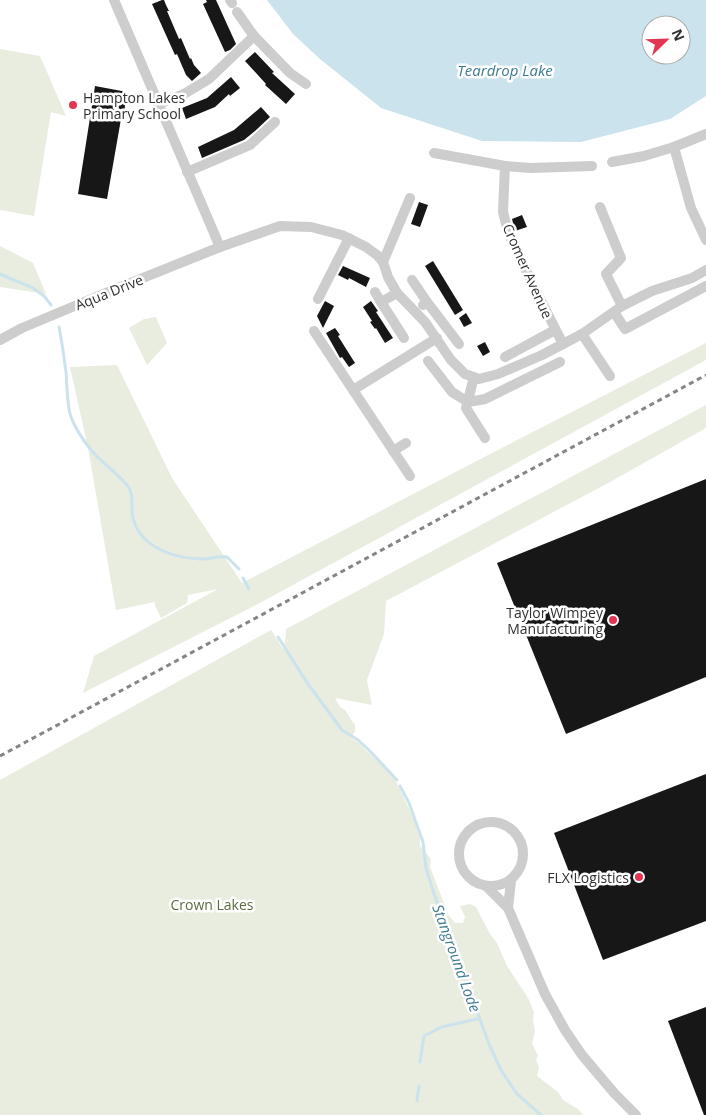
<svg xmlns="http://www.w3.org/2000/svg" width="706" height="1115" font-family="'Open Sans',sans-serif">
<rect width="100%" height="100%" fill="#fff"/>
<g fill="#e8eddf">
<polygon points="0,49 40,56 66,116 51,112 34,216 0,210"/>
<polygon points="0,246 33,263 46,294 0,287"/>
<polygon points="156,317 167,343 147,365 129,328 144,319"/>
<polygon points="706,343 706,360 258,604 83,693 94,656 218,589 188,595 187,603 161,618 155,606 155,602 116,610 88,448 70,367 117,365 172,478 242,583 492,453"/>
<path d="M706 405V428L610 482 386 601 384 634 367 680 372 705 335 698 340 707 345 710 355 725V731L351 738 359 743 394 777 420 832V846L431 859 430 867 449 916 455 923H463L465 917 460 906 470 904 476 907 490 934 497 943 507 966 528 998 534 1012 533 1020 535 1032 532 1043 538 1056 536 1060 539 1067 537 1076 558 1092 563 1100 578 1109 583 1115H0V780L271 630 283 649C286 642 285 637 286 629Z"/>
</g>
<path fill="#cbe3ec" fill-rule="evenodd" d="M267 0H706V96L670 119 581 142 482 141 381 108 320 59 293 34ZM651 25H681V55H651Z"/>
<g fill="none" stroke-linecap="round" stroke-linejoin="round">
<g stroke="#cbe3ec" stroke-width="3">
<polyline points="0,274 33,288 44,296 51,305"/>
<path d="M59 327C62 342 64 357 66 372 67 386 67 401 70 414 74 427 83 440 91 450 102 463 116 472 127 485 135 494 130 507 133 518 140 547 173 558 200 559 209 559 218 556 227 557L239 569"/>
<polyline points="243,578 249,589"/>
<polyline points="278,637 308,684 342,730 358,740 369,750 397,780"/>
<polyline points="400,786 409,803 423,842 426,868 434,894 489,1044 501,1070 517,1094 541,1115"/>
<polyline points="420,1062 424,1036 442,1027 477,1019"/>
<polyline points="417,1101 419,1086"/>
</g>
</g>
<g fill="#171717">
<polygon points="162,0 164,0 166,5 169,11 167,11 179,39 181,38 190,59 191,58 194,65 201,73 192,81 186,75 177,54 175,55 152,4"/>
<polygon points="206,0 216,0 236,44 230,50 225,52 203,4 207,2"/>
<polygon points="255,52 274,72 272,73 295,94 286,104 265,85 266,84 245,61"/>
<polygon points="231,77 240,88 230,96 229,94 215,107 186,119 182,108 207,98"/>
<polygon points="95,86 127,92 123,120 121,119 107,199 78,194"/>
<polygon points="261,107 270,117 255,131 244,140 202,158 198,147 234,130"/>
<polygon points="419,202 428,205 420,227 411,224"/>
<polygon points="522,215 527,227 515,231 512,219"/>
<polygon points="433,261 463,310 455,315 425,266"/>
<polygon points="343,266 370,278 366,287 349,278 348,280 338,275"/>
<polygon points="325,301 334,306 323,328 317,316"/>
<polygon points="371,301 378,311 376,312 393,338 385,343 376,328 375,329 370,322 372,321 363,307"/>
<polygon points="466,313 472,323 464,327 459,318"/>
<polygon points="335,328 340,335 338,336 355,363 349,367 342,357 340,358 326,333"/>
<polygon points="485,342 490,352 483,356 477,346"/>
<polygon points="706,479 706,677 566,734 497,563"/>
<polygon points="706,774 706,921 603,960 554,833"/>
<polygon points="706,1007 706,1115 704,1115 668,1021"/>
</g>
<g fill="none" stroke-linecap="round" stroke-linejoin="round">
<g stroke="#cdcdcd" stroke-width="10">
<polyline points="114,0 220,247"/>
<polyline points="230,0 232,3"/>
<polyline points="254,36 290,73 306,84"/>
<polyline points="158,104 184,94 209,79 254,36 237,12"/>
<polyline points="674,147 706,134"/>
<polyline points="434,153 505,166 503,212 508,232 533,285 563,344"/>
<polyline points="612,162 644,156 674,147 691,208 706,240"/>
<polyline points="505,166 531,168 592,166"/>
<polyline points="187,172 250,145 275,122"/>
<polyline points="600,207 621,258 606,274 622,306"/>
<polyline points="383,262 410,198"/>
<polyline points="412,280 427,302 423,305"/>
<polyline points="375,292 381,302"/>
<polyline points="397,293 381,302 404,338"/>
<polyline points="318,299 349,238"/>
<polyline points="427,302 459,344"/>
<polyline points="614,312 625,329 706,286"/>
<polyline points="314,331 353,390 437,338"/>
<polyline points="582,334 610,376"/>
<polyline points="0,340 22,328 108,292 220,247 280,226 311,227 342,235 366,247 377,255 383,262 388,277 397,293 425,322 451,360 465,374 479,379 498,374 542,355 582,334 622,306 652,291 692,278 706,270"/>
<polyline points="505,357 555,330"/>
<polyline points="428,361 452,392 468,402 485,399 560,362"/>
<polyline points="474,377 466,408 485,438"/>
<polyline points="353,390 410,476"/>
<polyline points="393,451 406,443"/>
<circle cx="491" cy="854" r="32"/>
<polyline points="487,887 508,908 545,994 565,1030 582,1055 615,1094 636,1115"/>
<polyline points="508,908 511,881"/>
</g>
<polyline stroke="#858585" stroke-width="3" stroke-dasharray="5 4" stroke-linecap="butt" points="0,756 706,375"/>
</g>
<g fill="#e43653" stroke="#fff" stroke-width="2">
<circle cx="73" cy="105" r="5"/>
<circle cx="613" cy="620" r="5"/>
<circle cx="639" cy="877" r="5"/>
</g>
<g text-anchor="middle" dominant-baseline="central" stroke-width="5" stroke-linejoin="round" paint-order="stroke">
<g font-size="14" fill="#303030" stroke="#fff" text-anchor="end">
<text x="83" y="97" text-anchor="start">Hampton Lakes<tspan x="83" dy="16">Primary School</tspan></text>
<text x="603" y="612">Taylor Wimpey<tspan x="603" dy="16">Manufacturing</tspan></text>
<text x="629" y="877">FLX Logistics</text>
</g>
<g font-size="14" fill="#303030" stroke="#fff">
<text transform="translate(528 271) rotate(66)">Cromer Avenue</text>
<text transform="translate(109 292) rotate(-22)">Aqua Drive</text>
</g>
<g font-size="14" fill="#586c3d" stroke="#fff">
<text x="212" y="904">Crown Lakes</text>
</g>
<g font-size="15" font-style="italic" fill="#3e7a92" stroke="#fff">
<text x="505" y="70">Teardrop Lake</text>
<text transform="translate(457 958) rotate(70)">Stanground Lode</text>
</g>
</g>
<g transform="translate(666 40) rotate(67)"><circle r="24" fill="#ffffff" stroke="#acacac"/>
<path d="M0-4L9 19L0 12L-9 19Z" fill="#e43653"/>
<text y="-8" font-size="14" font-weight="bold" text-anchor="middle" fill="#303030">N</text>
</g>
</svg>
